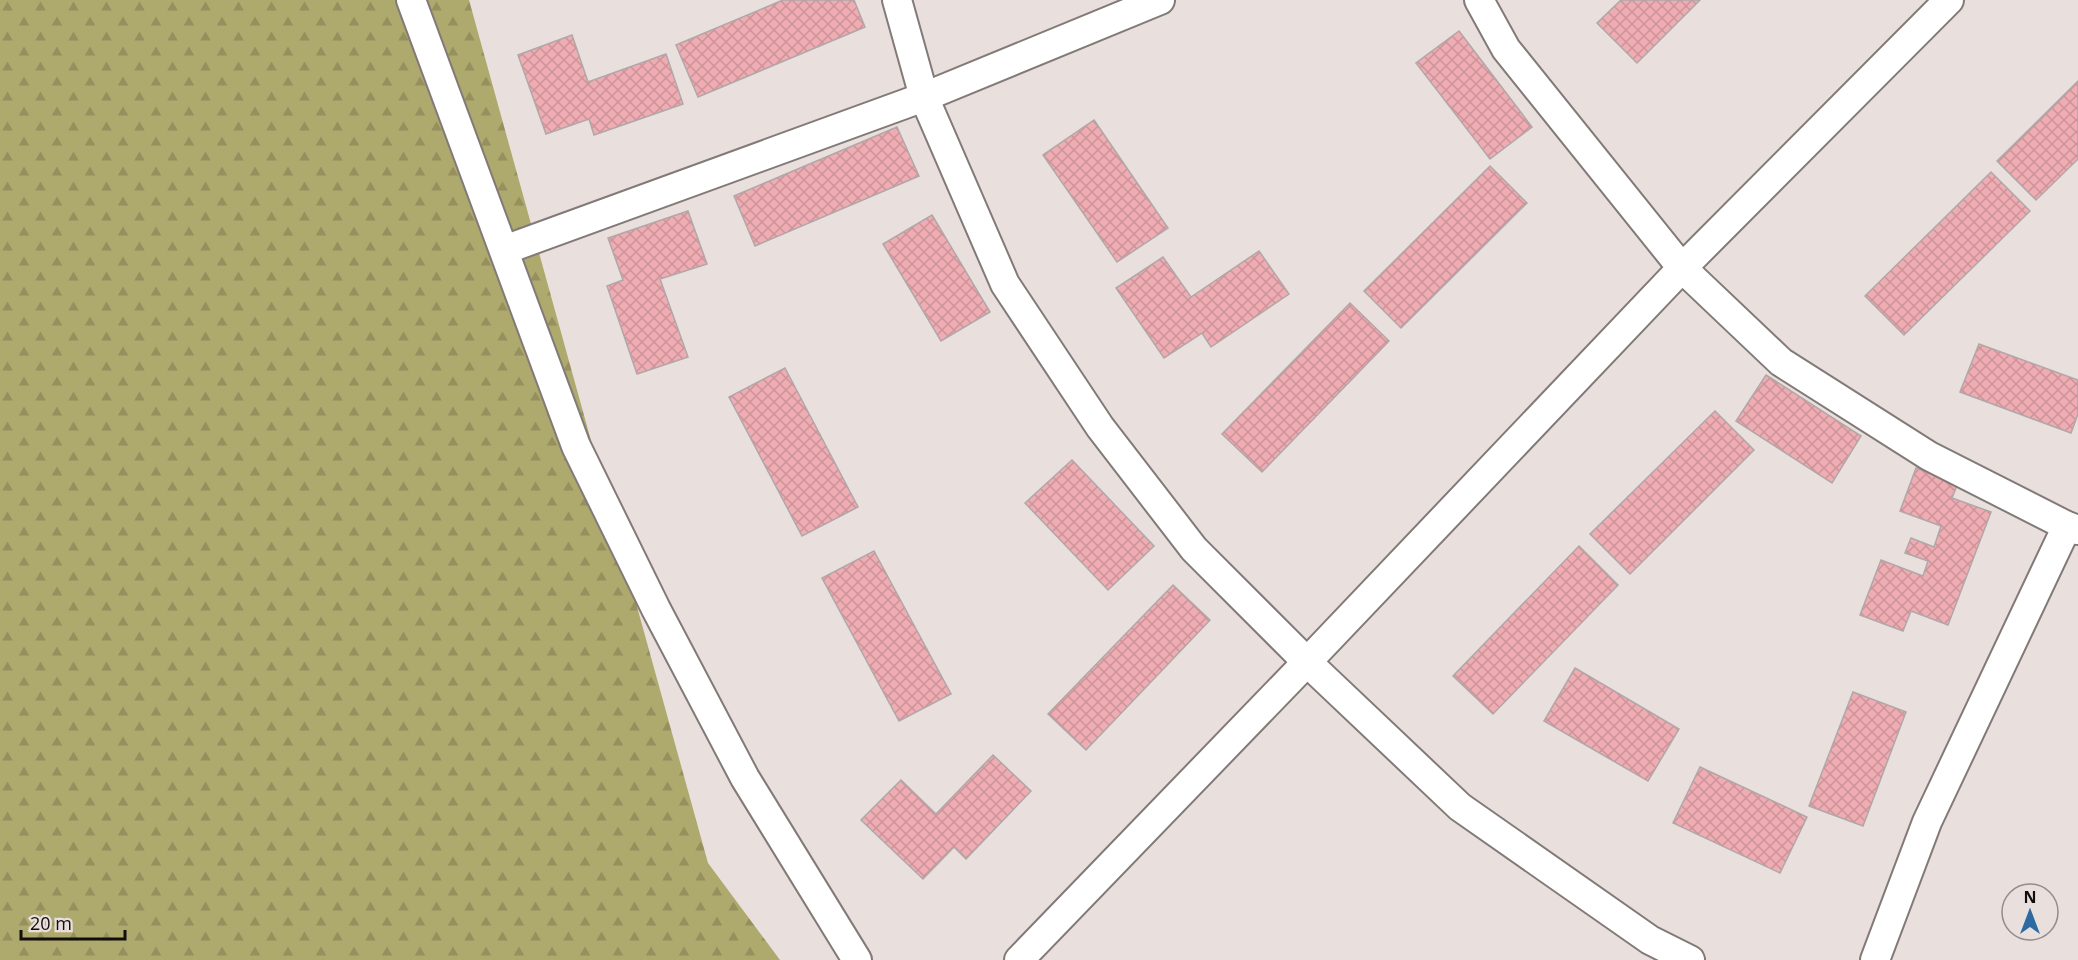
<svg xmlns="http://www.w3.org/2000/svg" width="2078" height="960" font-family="'Open Sans',sans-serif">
<defs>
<pattern id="forest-firs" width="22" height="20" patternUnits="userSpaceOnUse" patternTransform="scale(1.5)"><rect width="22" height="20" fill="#aea96d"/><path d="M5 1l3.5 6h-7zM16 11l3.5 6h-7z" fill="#95905d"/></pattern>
<pattern id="building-cross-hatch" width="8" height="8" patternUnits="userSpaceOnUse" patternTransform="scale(1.5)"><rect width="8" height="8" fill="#efacb3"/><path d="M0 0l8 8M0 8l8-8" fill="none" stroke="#cc9399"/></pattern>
</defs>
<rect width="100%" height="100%" fill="#e9e0dd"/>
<polygon fill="url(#forest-firs)" points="0,0 469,0 708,863 780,960 0,960"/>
<g fill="url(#building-cross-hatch)" stroke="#b0a7a8" stroke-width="1.5">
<polygon points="783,0 854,0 865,27 698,97 676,45"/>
<polygon points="1621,0 1700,0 1637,63 1597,23"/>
<polygon points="1459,31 1532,127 1490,159 1416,63"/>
<polygon points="572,35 588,82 666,54 683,104 594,135 589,119 546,134 518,55"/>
<polygon points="2078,81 2078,159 2036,200 1997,161"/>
<polygon points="1094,120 1168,228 1117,262 1043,155"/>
<polygon points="897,127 919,176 755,246 734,196"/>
<polygon points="1490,166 1527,203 1401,328 1364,291"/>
<polygon points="1991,172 2030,211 1904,335 1865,296"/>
<polygon points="688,211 707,264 660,279 688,357 637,374 607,286 623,280 608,238"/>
<polygon points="932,215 990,312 941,341 883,244"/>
<polygon points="1259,251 1289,294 1211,347 1202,333 1164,358 1116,288 1163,257 1191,297"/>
<polygon points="1350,303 1389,341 1262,472 1222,434"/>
<polygon points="1979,344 2078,380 2078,414 2071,433 1960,392"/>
<polygon points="785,368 858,507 802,536 729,397"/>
<polygon points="1766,375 1861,436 1832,483 1736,421"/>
<polygon points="1715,411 1754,450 1630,574 1590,534"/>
<polygon points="1072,460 1154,546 1108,590 1025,503"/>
<polygon points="1916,468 1958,483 1952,498 1991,512 1948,625 1911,611 1903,631 1860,615 1881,560 1923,576 1928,561 1905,553 1911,538 1934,547 1941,526 1900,511"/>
<polygon points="1579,546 1618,585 1493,714 1453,676"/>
<polygon points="874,551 951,694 899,721 822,578"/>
<polygon points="1173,585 1210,620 1086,750 1048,714"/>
<polygon points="1575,668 1679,729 1648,781 1544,721"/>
<polygon points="1853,692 1906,712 1863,826 1809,806"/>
<polygon points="993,755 1031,791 966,859 954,847 923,879 861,820 901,780 936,814"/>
<polygon points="1700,767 1807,817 1780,873 1673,823"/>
</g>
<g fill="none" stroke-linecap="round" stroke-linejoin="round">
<g stroke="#827a77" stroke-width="32">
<g id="street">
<polyline points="411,0 576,446 656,609 745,778 857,960"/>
<polyline points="897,0 924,97 1005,284 1100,427 1194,549 1307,662 1460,807 1650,940 1690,960"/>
<polyline points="1479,0 1506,49 1682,268 1781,362 1929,456 2067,526 2078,530"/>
<polyline points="504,250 924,97 1160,0"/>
<polyline points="1019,960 1307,662 1682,268 1949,0"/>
<polyline points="1875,960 1927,822 2067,526"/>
</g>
</g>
<use href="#street" stroke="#fff" stroke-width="28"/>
</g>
<g transform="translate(2030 912)"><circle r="28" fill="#e9e0dd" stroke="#938c8a" stroke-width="1.5"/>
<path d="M0-4.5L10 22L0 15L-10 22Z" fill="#2c6aa1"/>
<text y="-9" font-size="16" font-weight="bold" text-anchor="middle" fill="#110e0d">N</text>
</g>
<path d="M21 930v9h104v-9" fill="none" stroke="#110e0d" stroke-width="3"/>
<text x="30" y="930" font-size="18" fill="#110e0d" stroke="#e9e0dd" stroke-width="4.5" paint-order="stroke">20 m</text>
</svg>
